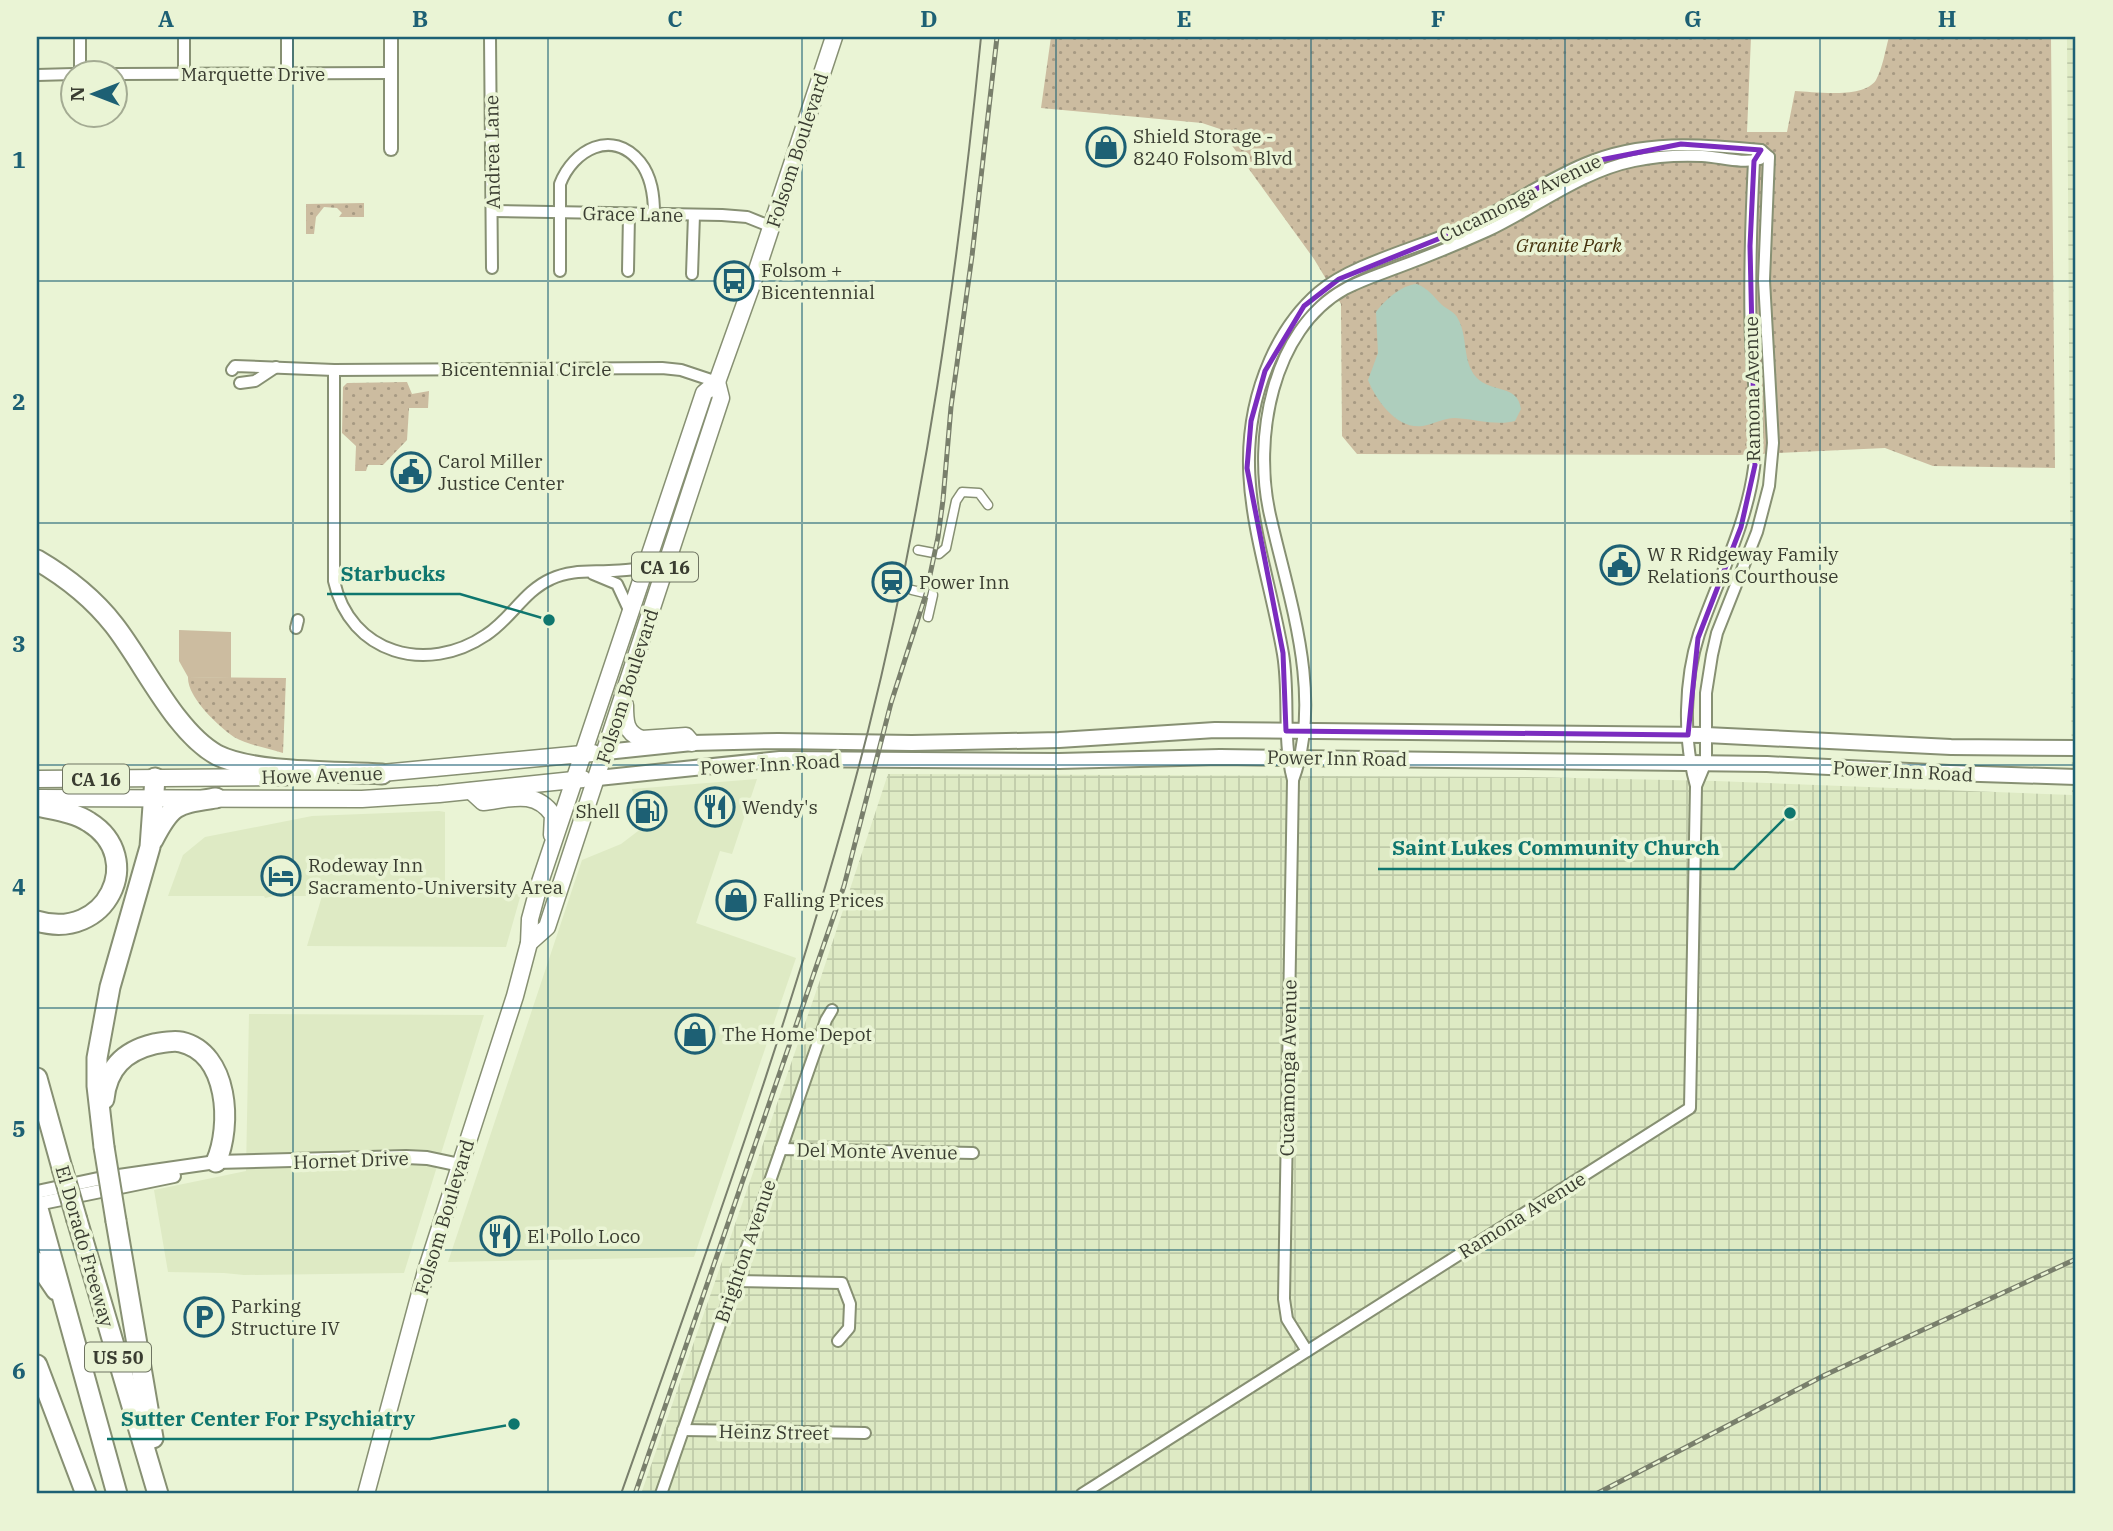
<svg xmlns="http://www.w3.org/2000/svg" width="2113" height="1531" font-family="'IBM Plex Serif',serif">
<defs>
<pattern id="industrial-grid" width="8" height="8" patternUnits="userSpaceOnUse" patternTransform="scale(1.75)"><rect width="8" height="8" fill="#deeac4"/><path d="M0 4h8M4 0v8" fill="none" stroke="#bfcaa9"/></pattern>
<pattern id="park-dots" width="8" height="8" patternUnits="userSpaceOnUse" patternTransform="scale(1.75)"><rect width="8" height="8" fill="#ccbca0"/><path d="M2 2h.1M6 6h.1" fill="none" stroke="#a79a83" stroke-width="1.8" stroke-linecap="round"/></pattern>
</defs>
<rect width="100%" height="100%" fill="#eaf4d5"/>
<g fill="#deeac4">
<polygon points="757,779 732,854 720,851 696,923 796,958 694,1257 448,1262 582,860 621,844 642,828 632,789"/>
<polygon points="439,811 445,812 445,895 521,894 506,947 307,946 322,896 274,896 265,898 264,896 168,896 183,855 205,837 312,816"/>
<polygon points="249,1014 484,1015 404,1273 244,1275 224,1273 168,1272 154,1190 246,1171"/>
</g>
<polygon fill="url(#industrial-grid)" points="2067,37 2076,37 2076,1494 641,1494 818,986 888,774 1528,777 1716,781 2072,795"/>
<polygon fill="#ccbca0" points="179,630 231,632 231,678 188,677 179,661"/>
<g fill="url(#park-dots)">
<path d="M1051 37H1751L1747 132H1787L1795 91C1815 92 1864 99 1876 80 1883 67 1885 51 1889 37H2051L2055 468 1933 466 1885 448 1738 455 1357 454 1342 436 1341 304 1314 259 1220 129 1202 123 1041 108Z"/>
<polygon points="364,203 364,217 339,217 342,213 337,208 324,207 316,217 314,234 306,234 306,204"/>
<polygon points="407,382 412,394 429,391 428,408 409,408 407,440 383,465 368,465 366,471 355,471 356,446 342,433 343,387 347,383"/>
<path d="M188 677 286 678 283 753C268 748 247 745 234 737 218 726 187 697 188 677Z"/>
</g>
<path fill="#aecebd" d="M1417 284C1429 289 1433 296 1442 305 1448 310 1455 312 1458 319 1468 336 1462 361 1476 377 1492 394 1517 383 1521 409L1515 421C1497 426 1474 419 1455 418 1444 418 1434 424 1423 426 1397 430 1376 400 1368 380L1378 353 1376 312C1385 300 1401 285 1417 284Z"/>
<g fill="none" stroke-linecap="round" stroke-linejoin="round">
<g stroke="#879073" stroke-width="11">
<g id="pedestrian">
<polyline points="918,550 939,554 946,548 956,501 962,492 979,493 988,505"/>
<polyline points="912,590 933,595 928,617"/>
</g>
</g>
<g stroke="#879073" stroke-width="14">
<g id="minor">
<polyline points="80,37 80,74"/>
<polyline points="184,37 184,74"/>
<polyline points="287,37 287,73"/>
<polyline points="490,37 492,268"/>
<polyline points="116,74 391,73"/>
<polyline points="37,75 74,74"/>
<polyline points="493,211 722,215 747,217 772,227"/>
<path d="M560 271V184C573 150 612 128 640 162 652 177 654 196 654 214"/>
<polyline points="628,271 629,214"/>
<polyline points="692,274 694,215"/>
<polyline points="232,370 235,366 334,370 662,368 681,370 717,382"/>
<path d="M334 370V581C350 654 427 675 486 635 511 619 524 591 551 579 570 570 589 572 609 571 622 571 634 569 647 568"/>
<polyline points="240,383 255,381 276,367"/>
<polyline points="593,574 617,584 630,612"/>
<polyline points="296,628 298,620"/>
<path d="M1293 780C1324 696 1289 599 1270 515 1253 440 1271 330 1345 289 1362 280 1381 274 1399 267 1429 256 1458 244 1487 231 1536 208 1580 172 1634 161 1657 156 1679 155 1702 156 1721 157 1742 164 1760 159"/>
<polyline points="1696,786 1706,762 1706,693 1712,655 1717,633 1757,532 1769,486 1773,443 1764,280 1769,157"/>
<polyline points="781,1149 973,1153"/>
<polyline points="735,1281 842,1283 850,1304 849,1328 838,1341"/>
<path d="M1307 1351 1287 1319 1284 1299 1293 780C1282 739 1290 696 1283 654 1265 550 1224 464 1270 360 1281 335 1298 310 1319 292 1356 261 1427 246 1473 223 1510 205 1546 180 1584 164 1641 139 1702 144 1761 150L1769 157"/>
<polyline points="683,1430 865,1433"/>
<polyline points="661,1494 826,1020 832,1010"/>
<path d="M1082 1494 1690 1108 1696 786C1683 740 1684 680 1699 634 1718 579 1746 527 1754 468 1760 427 1753 383 1751 341 1749 281 1751 221 1754 161L1761 150"/>
</g>
</g>
<g stroke="#879073" stroke-width="16">
<g id="tertiary">
<polyline points="391,149 391,37"/>
<polyline points="37,1192 98,1179 216,1162 406,1157 427,1158 460,1165"/>
<polyline points="37,1204 174,1176"/>
</g>
</g>
<g stroke="#879073" stroke-width="18">
<g id="secondary">
<polyline points="606,752 692,743 778,741 912,743 1059,740 1215,730 1706,735 1951,747 2076,748"/>
<polyline points="598,778 780,759 1059,761 1220,757 1767,764 1950,773 2076,777"/>
</g>
</g>
<g stroke="#879073" stroke-width="19">
<g id="primary">
<path d="M625 705C625 721 625 733 642 739L686 736 692 743"/>
<polyline points="371,774 593,753"/>
<polyline points="37,779 286,777"/>
<path d="M471 791 483 802C510 799 535 789 553 815L552 835"/>
<polyline points="37,798 362,799 439,794 583,779"/>
<polyline points="529,943 547,927 721,398 717,382"/>
<polyline points="366,1494 426,1271 515,996 529,943 530,919 540,882 704,393 717,382 755,276 834,37"/>
</g>
</g>
<g stroke="#879073" stroke-width="23">
<g id="motorway">
<path d="M37 560C66 577 93 598 114 625 144 663 175 732 217 755 255 774 338 771 382 774"/>
<path d="M37 806C54 810 74 812 89 822 147 858 106 942 37 921"/>
<path d="M153 840C172 803 177 804 216 798"/>
<polyline points="37,1078 62,1168"/>
<path d="M104 1099C107 1068 125 1051 154 1044 161 1043 173 1040 181 1042 229 1053 232 1126 216 1162"/>
<polyline points="104,1147 97,1086 97,1058 110,987 150,847 155,778"/>
<polyline points="37,1205 117,1494"/>
<polyline points="77,1220 158,1494"/>
<polyline points="116,1221 153,1438"/>
<polyline points="37,1262 56,1290"/>
<polyline points="37,1365 86,1494"/>
</g>
</g>
<use href="#pedestrian" stroke="#fff" stroke-width="8"/>
<use href="#minor" stroke="#fff" stroke-width="10"/>
<use href="#tertiary" stroke="#fff" stroke-width="12"/>
<use href="#secondary" stroke="#fff" stroke-width="14"/>
<use href="#primary" stroke="#fff" stroke-width="16"/>
<use href="#motorway" stroke="#fff" stroke-width="19"/>
<path stroke="#797f6c" stroke-width="2" d="M621 1494C710 1242 802 990 868 731 925 504 958 270 981 37"/>
<g stroke="#797f6c" stroke-width="5">
<g id="rail">
<polyline points="635,1494 844,886 891,703 926,594 938,537 943,500 951,407 972,256 997,37"/>
<polyline points="1596,1494 1825,1375 2076,1259"/>
</g>
</g>
<use href="#rail" stroke="#eaf4d5" stroke-width="2.5" stroke-dasharray="8" stroke-linecap="butt"/>
<g stroke="#879073" stroke-width="23" stroke-linecap="butt">
<g id="motorway-bridge">
<polyline points="104,1147 116,1221"/>
<polyline points="62,1168 77,1220"/>
</g>
</g>
<use href="#motorway-bridge" stroke="#fff" stroke-width="19"/>
</g>
<path fill="none" stroke="#7b2cbf" stroke-width="5" stroke-linejoin="round" d="M1681 144 1761 150 1754 161 1750 246 1755 465 1741 527 1698 638 1688 735 1286 731 1283 653 1247 468 1251 421 1265 371 1304 306 1339 279 1453 233 1585 163Z"/>
<path fill="none" stroke="#1d6074" stroke-width="2" stroke-opacity="0.55" d="M293 37V1494M548 37V1494M802 37V1494M1056 37V1494M1311 37V1494M1565 37V1494M1820 37V1494M37 281H2076M37 523H2076M37 765H2076M37 1008H2076M37 1250H2076"/>
<defs>
<g id="shop-ring" transform="scale(2.0125)"><circle r="9.5" fill="#eaf4d5" stroke="#1d6074" stroke-width="1.5"/><path d="M-5-2.5h2.3a2.7 3.5 0 0 1 5.4 0H5L5.5 6h-11ZM-1.5-2.5h3a1.5 2.3 0 0 0-3 0Z" fill="#1d6074"/></g>
<g id="bus-ring" transform="scale(2.0125)"><circle r="9.5" fill="#eaf4d5" stroke="#1d6074" stroke-width="1.5"/><path d="M-5-6H5V4H4V6H2V4H-2V6H-4V4H-5ZM-3.5-4V0h7V-4ZM-3.5 1.2v1.5H-2V1.2ZM2 1.2v1.5H3.5V1.2Z" fill="#1d6074"/></g>
<g id="civic-ring" transform="scale(2.0125)"><circle r="9.5" fill="#eaf4d5" stroke="#1d6074" stroke-width="1.5"/><path d="M-.6-6.5H3V-4.5H.6V-3L4-1V1h2V6H-6V1h2V-1L-.6-3ZM-1.2 2.5V6h2.4V2.5Z" fill="#1d6074"/></g>
<g id="station-ring" transform="scale(2.0125)"><circle r="9.5" fill="#eaf4d5" stroke="#1d6074" stroke-width="1.5"/><path d="M-3-6H3Q5-6 5-4V2Q5 4 3 4L4.5 6H3L1.5 4h-3L-3 6H-4.5L-3 4Q-5 4-5 2V-4Q-5-6-3-6ZM-3.5-4v3h7v-3ZM-3.5 1v1.5H-2V1ZM2 1v1.5H3.5V1Z" fill="#1d6074"/></g>
<g id="restaurant-ring" transform="scale(2.0125)"><circle r="9.5" fill="#eaf4d5" stroke="#1d6074" stroke-width="1.5"/><path d="M-5-6h1v4h1v-4h1v4h1v-4h1v5L-1.5 .5V6h-2V.5L-5-1ZM5-6V6H3V1.5H1.5Q1.5-4 5-6Z" fill="#1d6074"/></g>
<g id="fuel-ring" transform="scale(2.0125)"><circle r="9.5" fill="#eaf4d5" stroke="#1d6074" stroke-width="1.5"/><path d="M-5.5-6h7V0h2V4h1.3V-2.5L3-4.5l.8-.8L6-3V5H2.5V1h-1V6h-7ZM-4.2-4.7v3.2H.2V-4.7Z" fill="#1d6074"/></g>
<g id="hotel-ring" transform="scale(2.0125)"><circle r="9.5" fill="#eaf4d5" stroke="#1d6074" stroke-width="1.5"/><path d="M-6-4.5h1.5V1H6V5H4.5V3h-9V5H-6ZM-4 0a1.8 1.8 0 1 1 3.6 0ZM.5 0V-2.5h3Q6-2.5 6 0Z" fill="#1d6074"/></g>
<g id="parking-ring" transform="scale(2.0125)"><circle r="9.5" fill="#eaf4d5" stroke="#1d6074" stroke-width="1.5"/><path d="M-3.5-5.5H1a3.5 3.5 0 0 1 0 7H-1V5.5H-3.5ZM-1-3.4V-.6H.8a1.4 1.4 0 0 0 0-2.8Z" fill="#1d6074"/></g>
</defs>
<g fill-rule="evenodd">
<use href="#shop-ring" x="1106" y="147"/>
<use href="#bus-ring" x="734" y="281"/>
<use href="#civic-ring" x="411" y="472"/>
<use href="#civic-ring" x="1620" y="565"/>
<use href="#station-ring" x="892" y="582"/>
<use href="#restaurant-ring" x="715" y="807"/>
<use href="#fuel-ring" x="647" y="811"/>
<use href="#hotel-ring" x="281" y="876"/>
<use href="#shop-ring" x="736" y="900"/>
<use href="#shop-ring" x="695" y="1034"/>
<use href="#restaurant-ring" x="500" y="1236"/>
<use href="#parking-ring" x="204" y="1317"/>
</g>
<g text-anchor="middle" dominant-baseline="central" stroke-width="7" stroke-linejoin="round" paint-order="stroke">
<g fill="#eaf4d5" stroke="#6f7462" stroke-width="2">
<rect x="632" y="552.5" width="66" height="29" rx="5"/>
<rect x="63" y="764.5" width="66" height="29" rx="5"/>
<rect x="85" y="1342.5" width="66" height="29" rx="5"/>
</g>
<g font-size="18" font-weight="bold" fill="#3a3d31">
<text x="665" y="567">CA 16</text>
<text x="96" y="779">CA 16</text>
<text x="118" y="1357">US 50</text>
</g>
<g font-size="19" fill="#3a3d31" stroke="#eaf4d5">
<text x="253" y="74">Marquette Drive</text>
<text transform="translate(797 150) rotate(-72)">Folsom Boulevard</text>
<text transform="translate(492 152) rotate(-91)">Andrea Lane</text>
<text transform="translate(1520 198) rotate(-26)">Cucamonga Avenue</text>
<text transform="translate(633 214) rotate(1)">Grace Lane</text>
<text x="526" y="369">Bicentennial Circle</text>
<text transform="translate(1752 389) rotate(-91)">Ramona Avenue</text>
<text transform="translate(627 686) rotate(-72)">Folsom Boulevard</text>
<text transform="translate(1337 758) rotate(1)">Power Inn Road</text>
<text transform="translate(770 764) rotate(-3)">Power Inn Road</text>
<text transform="translate(1903 771) rotate(3)">Power Inn Road</text>
<text transform="translate(322 775) rotate(-2)">Howe Avenue</text>
<text transform="translate(1288 1068) rotate(-89)">Cucamonga Avenue</text>
<text transform="translate(877 1151) rotate(1)">Del Monte Avenue</text>
<text transform="translate(351 1160) rotate(-2)">Hornet Drive</text>
<text transform="translate(1522 1215) rotate(-32)">Ramona Avenue</text>
<text transform="translate(444 1217) rotate(-73)">Folsom Boulevard</text>
<text transform="translate(85 1246) rotate(74)">El Dorado Freeway</text>
<text transform="translate(745 1251) rotate(-71)">Brighton Avenue</text>
<text transform="translate(774 1432) rotate(1)">Heinz Street</text>
</g>
<g font-size="19" fill="#3a3d31" stroke="#eaf4d5" text-anchor="start">
<text x="1133" y="136">Shield Storage -<tspan x="1133" dy="22">8240 Folsom Blvd</tspan></text>
<text x="761" y="270">Folsom +<tspan x="761" dy="22">Bicentennial</tspan></text>
<text x="438" y="461">Carol Miller<tspan x="438" dy="22">Justice Center</tspan></text>
<text x="1647" y="554">W R Ridgeway Family<tspan x="1647" dy="22">Relations Courthouse</tspan></text>
<text x="919" y="582">Power Inn</text>
<text x="742" y="807">Wendy's</text>
<text x="620" y="811" text-anchor="end">Shell</text>
<text x="308" y="865">Rodeway Inn<tspan x="308" dy="22">Sacramento-University Area</tspan></text>
<text x="763" y="900">Falling Prices</text>
<text x="722" y="1034">The Home Depot</text>
<text x="527" y="1236">El Pollo Loco</text>
<text x="231" y="1306">Parking<tspan x="231" dy="22">Structure IV</tspan></text>
</g>
<g font-size="19" font-style="italic" fill="#43300b" stroke="#eaf4d5">
<text x="1569" y="245">Granite Park</text>
</g>
</g>
<path fill="none" stroke="#0f766e" stroke-width="2.5" d="M549 620L460 594H327M1790 813L1734 869H1378M514 1424L430 1439H107"/>
<g fill="#0f766e" stroke="#eaf4d5" stroke-width="2.5">
<circle cx="549" cy="620" r="7"/>
<circle cx="1790" cy="813" r="7"/>
<circle cx="514" cy="1424" r="7"/>
</g>
<g font-size="21" text-anchor="middle" font-weight="bold" fill="#0f766e" stroke="#eaf4d5" stroke-width="7" stroke-linejoin="round" paint-order="stroke">
<text x="393" y="581">Starbucks</text>
<text x="1556" y="855">Saint Lukes Community Church</text>
<text x="268" y="1426">Sutter Center For Psychiatry</text>
</g>
<rect width="2113" height="1531" fill="none" stroke="#eaf4d5" stroke-width="77"/>
<g transform="translate(94 94) rotate(270)"><circle r="33" fill="#eaf4d5" stroke="#a4ab93" stroke-width="2"/>
<path d="M0-5L12 26L0 18L-12 26Z" fill="#1d6074"/>
<text y="-10" font-size="19" font-weight="bold" text-anchor="middle" fill="#3a3d31">N</text>
</g>
<rect x="38" y="38" width="2036" height="1454" fill="none" stroke="#1d6074" stroke-width="2.5"/>
<g font-size="23" text-anchor="middle" font-weight="bold" fill="#1d6074">
<text x="166" y="27">A</text>
<text x="420" y="27">B</text>
<text x="675" y="27">C</text>
<text x="929" y="27">D</text>
<text x="1184" y="27">E</text>
<text x="1438" y="27">F</text>
<text x="1693" y="27">G</text>
<text x="1947" y="27">H</text>
<text x="19" y="168">1</text>
<text x="19" y="410">2</text>
<text x="19" y="652">3</text>
<text x="19" y="895">4</text>
<text x="19" y="1137">5</text>
<text x="19" y="1379">6</text>
</g>
</svg>
